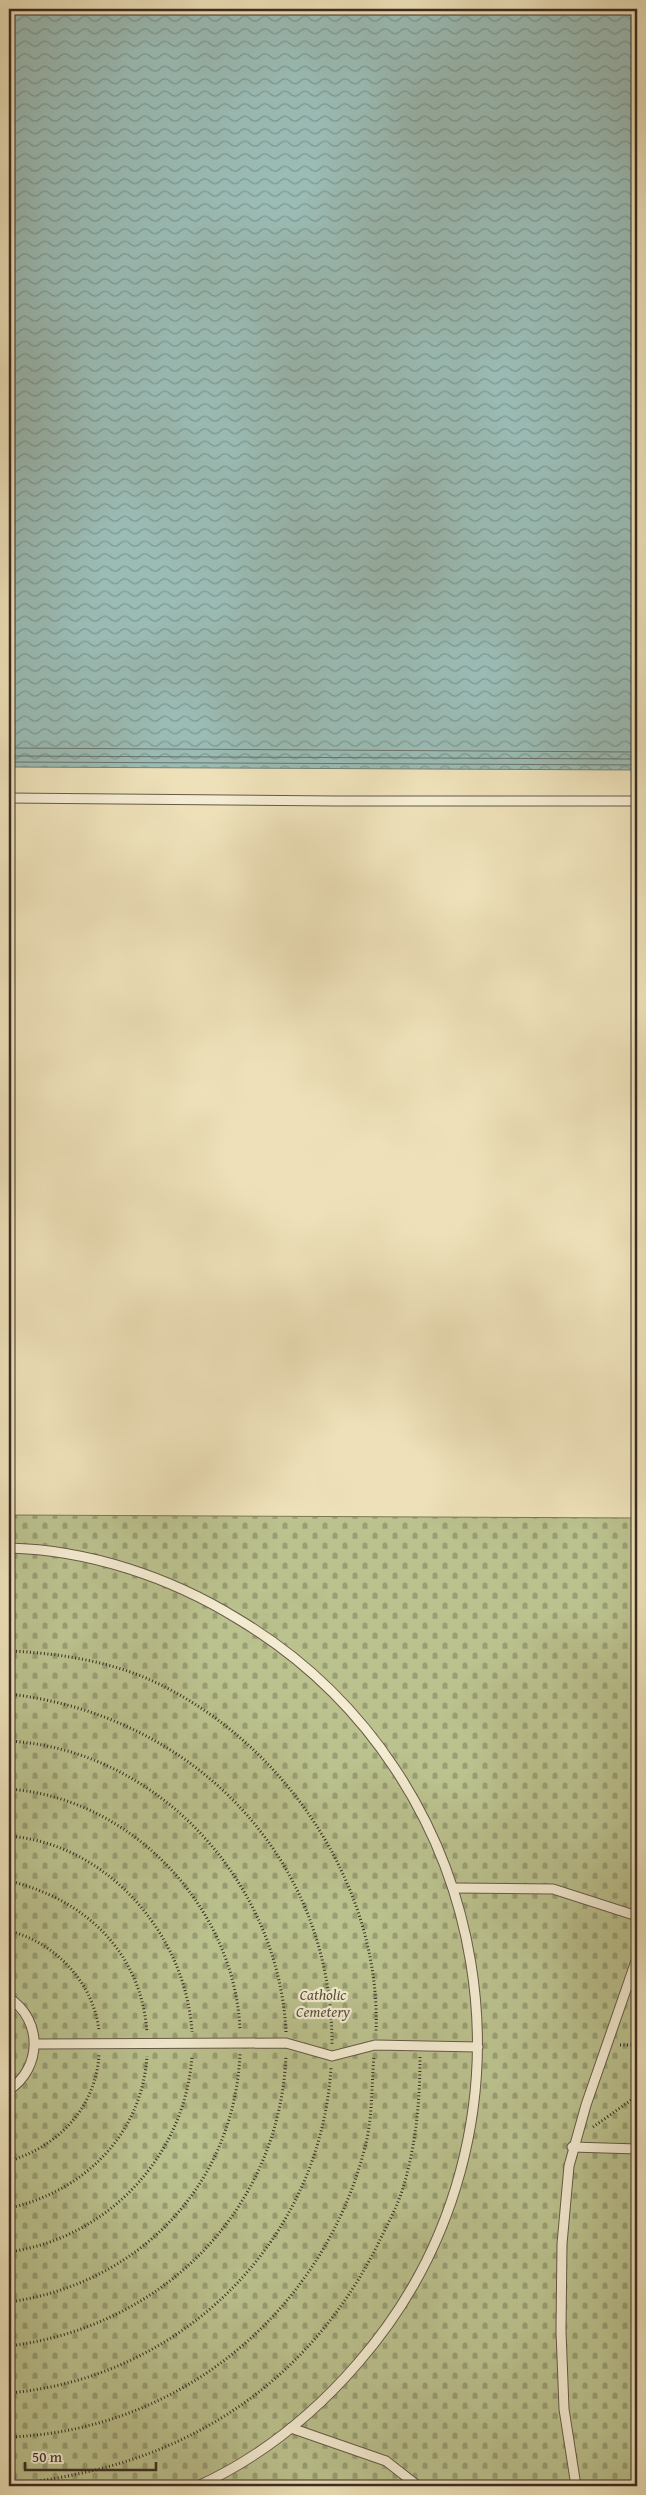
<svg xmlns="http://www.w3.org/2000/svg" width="646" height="2495" font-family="'Gentium Book Plus',serif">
<defs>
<pattern id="cemetery-stones" width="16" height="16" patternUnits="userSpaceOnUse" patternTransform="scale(1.25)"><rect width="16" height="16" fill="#bbc28e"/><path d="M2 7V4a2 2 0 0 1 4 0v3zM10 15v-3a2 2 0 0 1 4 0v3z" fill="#999e74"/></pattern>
<pattern id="water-waves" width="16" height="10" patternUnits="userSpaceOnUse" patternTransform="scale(1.25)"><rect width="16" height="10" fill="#9abcb5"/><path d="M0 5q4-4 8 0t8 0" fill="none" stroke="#7f9993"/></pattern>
</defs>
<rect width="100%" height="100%" fill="#eee1b9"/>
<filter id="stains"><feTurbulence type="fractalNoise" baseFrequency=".004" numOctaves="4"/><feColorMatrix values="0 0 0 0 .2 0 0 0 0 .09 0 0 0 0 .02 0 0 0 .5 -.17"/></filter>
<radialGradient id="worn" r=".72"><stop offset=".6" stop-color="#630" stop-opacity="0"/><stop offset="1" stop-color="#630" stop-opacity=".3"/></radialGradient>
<polygon fill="url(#cemetery-stones)" stroke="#7a7758" points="9,1515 637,1518 637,2486 9,2486"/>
<polygon fill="url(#water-waves)" stroke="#73827a" points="9,9 637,9 637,770 9,767"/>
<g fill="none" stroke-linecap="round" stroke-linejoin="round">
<g stroke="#6a746c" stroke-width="1">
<polyline points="9,748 637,752"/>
<polyline points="9,756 637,759"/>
<polyline points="9,762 637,765"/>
</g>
<g stroke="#665948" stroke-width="11">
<g id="service">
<polyline points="9,798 336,801 637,801"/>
<path d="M9 1548C89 1550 170 1577 238 1619 499 1775 558 2133 358 2363 314 2414 259 2458 198 2486"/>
<polyline points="453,1888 553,1889 637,1916"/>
<path d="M9 1998C43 2020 42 2068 9 2090"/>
<polyline points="35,2044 286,2043 332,2056 375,2045 478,2047"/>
<polyline points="572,2147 637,2149"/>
<polyline points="291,2428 386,2461 418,2486"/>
<polyline points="576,2486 564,2409 561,2331 562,2244 569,2166 586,2105 637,1958"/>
</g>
</g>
<g stroke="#392c22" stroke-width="3" stroke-dasharray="1 2.5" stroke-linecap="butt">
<path d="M9 1651C55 1653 103 1660 146 1678 281 1737 382 1884 376 2033"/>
<path d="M9 1694C192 1715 332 1856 332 2044"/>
<path d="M9 1741C160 1750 279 1884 286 2032"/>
<path d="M9 1789C132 1798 235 1908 240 2030"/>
<path d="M9 1836C109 1844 186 1936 192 2032"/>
<path d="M9 1881C85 1899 141 1952 147 2032"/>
<path d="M9 1931C55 1942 94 1983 99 2031"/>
<polyline points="620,2045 637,2045"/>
<polyline points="593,2127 637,2096"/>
<path d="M9 2161C58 2147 96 2107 99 2055"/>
<path d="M9 2208C83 2192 142 2135 147 2056"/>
<path d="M9 2252C108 2238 185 2156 192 2056"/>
<path d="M9 2302C138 2284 234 2186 240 2054"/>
<path d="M9 2346C161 2327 279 2212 286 2056"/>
<path d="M9 2393C181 2378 320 2242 331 2068"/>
<path d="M9 2437C178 2431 321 2314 364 2151 373 2120 371 2088 374 2057"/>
<path d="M9 2483C36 2483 64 2477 91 2471 219 2441 318 2363 377 2246 386 2227 397 2208 403 2188 416 2145 420 2101 420 2057"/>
</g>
<use href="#service" stroke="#f4ecd2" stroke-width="9"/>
</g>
<g text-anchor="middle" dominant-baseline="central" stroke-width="4.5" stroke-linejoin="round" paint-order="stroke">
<g font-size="15" font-style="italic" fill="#5a523d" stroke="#f4ecd2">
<text x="323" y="1994">Catholic<tspan x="323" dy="17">Cemetery</tspan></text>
</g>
</g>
<rect width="646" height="2495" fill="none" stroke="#eee1b9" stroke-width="30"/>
<rect x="10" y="10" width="626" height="2475" fill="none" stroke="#392c22" stroke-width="2.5"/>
<rect x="15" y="15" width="616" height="2465" fill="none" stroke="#392c22"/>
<path d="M25 2462v8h131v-8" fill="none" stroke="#392c22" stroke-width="2.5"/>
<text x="32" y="2462" font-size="15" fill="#392c22" stroke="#f4ecd2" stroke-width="4" paint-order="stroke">50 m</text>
<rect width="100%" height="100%" filter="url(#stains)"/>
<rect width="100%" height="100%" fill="url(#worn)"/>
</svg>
